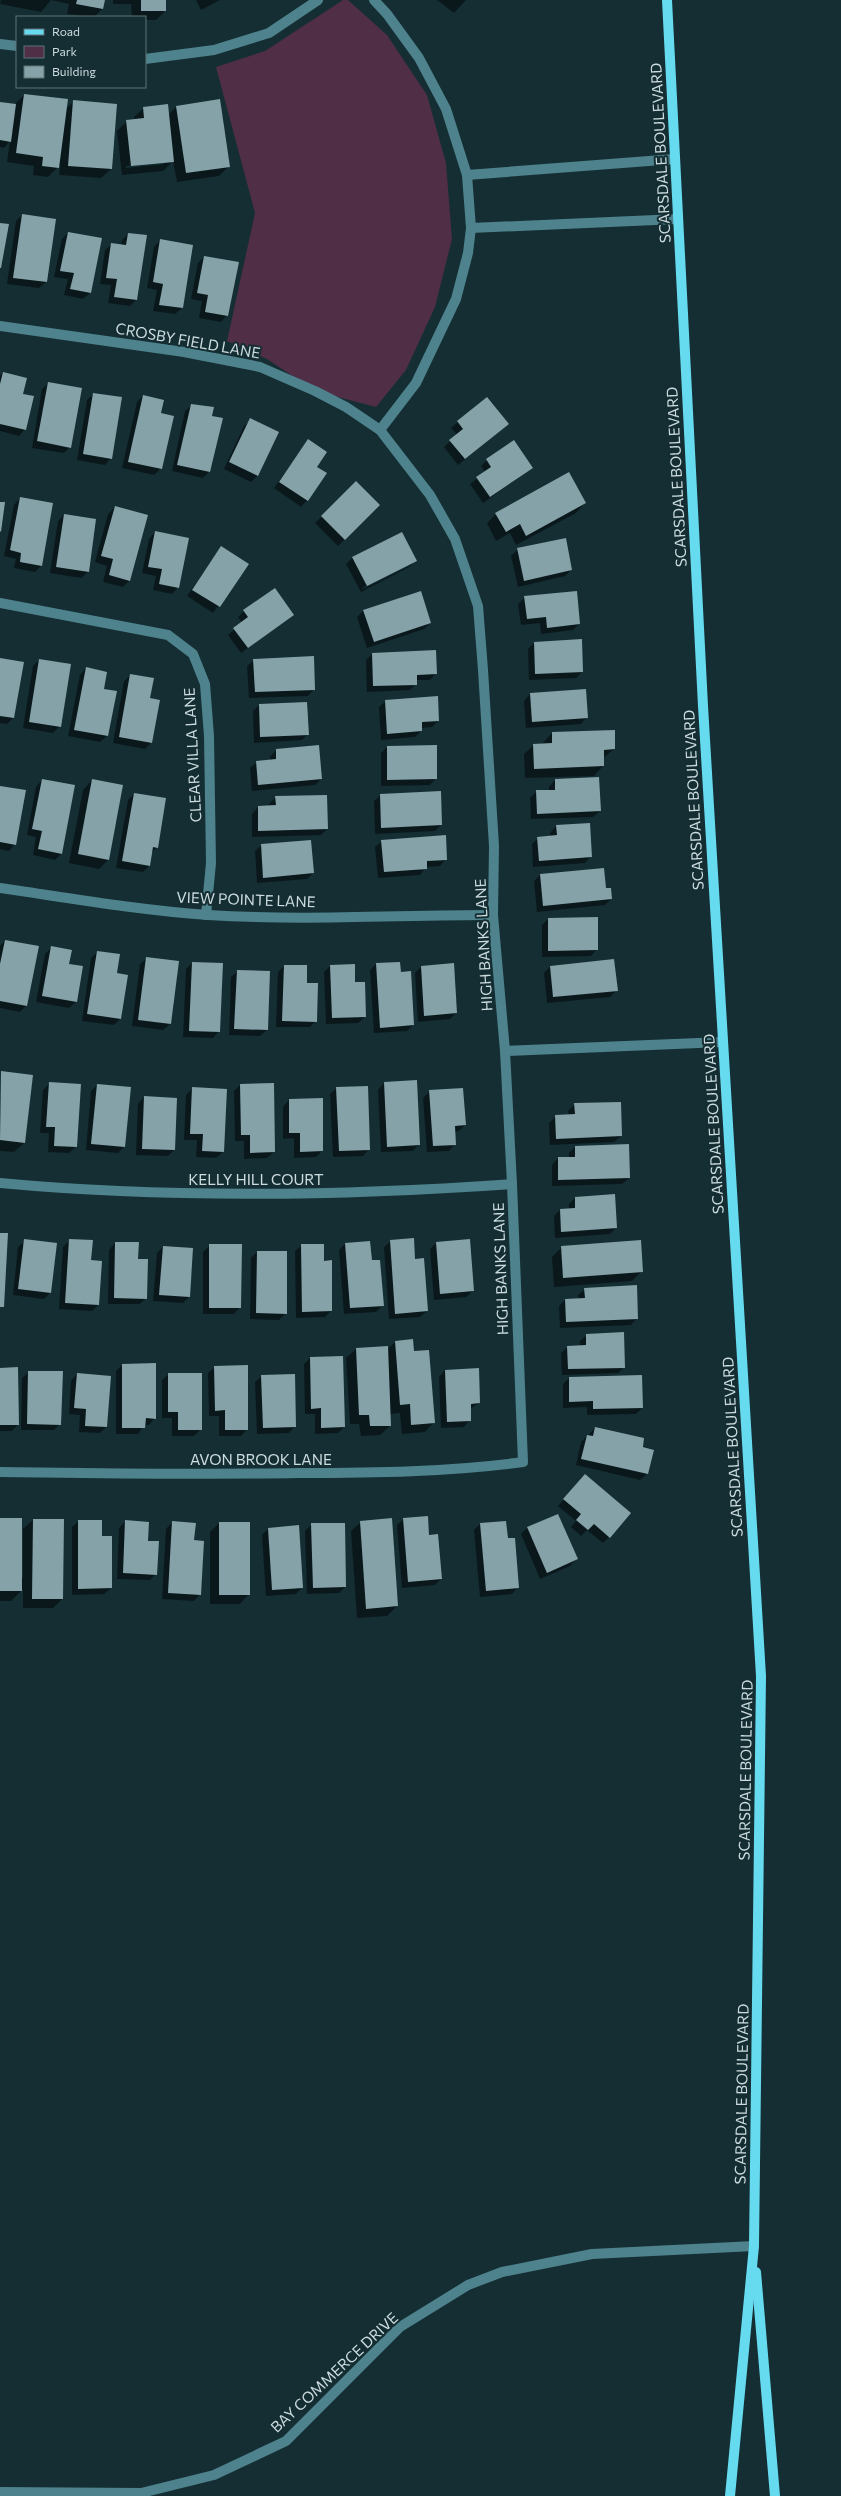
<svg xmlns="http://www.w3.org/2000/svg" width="841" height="2496" font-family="Commissioner,sans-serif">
<rect width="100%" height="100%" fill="#142e33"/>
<polygon fill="#4f2e46" points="343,0 348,0 387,35 427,95 446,163 452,239 435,307 406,370 376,407 315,391 267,359 227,341 255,213 216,67 265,51"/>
<g fill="#0007" fill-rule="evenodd">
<polygon points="1,0 104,0 102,9 94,17 67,14 69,4 51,0 41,12 0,4"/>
<polygon points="113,0 165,0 165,11 156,20 145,20 145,17 132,17 131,4 113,4"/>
<polygon points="196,0 220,0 201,10"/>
<polygon points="437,0 466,0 454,13"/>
<polygon points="24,95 65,110 74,101 111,169 101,178 59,175 60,165 48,177 33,175 34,166 7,162 10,141 4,148 0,147 0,103 14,105"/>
<path d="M176 107 229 166 219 176 177 182 173 161 163 171 122 175 117 131 127 121 135 120 134 117 144 108 168 115ZM164 162V164L126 168V166Z"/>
<polygon points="22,215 55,219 46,282 39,288 7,284 16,221"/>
<polygon points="68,233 90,293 83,299 64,295 68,279 54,277 62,239"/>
<polygon points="128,234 136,300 130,306 108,303 111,285 100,284 105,250 112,244 121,245 122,240"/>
<polygon points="160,240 192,246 182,308 175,314 153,311 157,290 147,288 154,247"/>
<polygon points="204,257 227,315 221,322 199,318 202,301 191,299 198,263"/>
<polygon points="3,373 21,394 25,429 19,436 0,431 0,376"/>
<polygon points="49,383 70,447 64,453 32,448 42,389"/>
<polygon points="94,394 111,458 105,465 77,460 87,400"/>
<polygon points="143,396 160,414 161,468 154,475 122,468 137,402"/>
<polygon points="487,398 501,430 458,465 444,447 457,435 451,428"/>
<polygon points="192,405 211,416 209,472 203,478 172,471 185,411"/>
<polygon points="251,420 278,433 257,476 251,482 224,469 244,426"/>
<polygon points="308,441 316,467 307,500 301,507 274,488"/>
<polygon points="487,460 532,468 483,503 470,484 485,472 481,466"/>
<polygon points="356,483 379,505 338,546 315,523"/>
<polygon points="20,498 52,504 41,566 35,572 14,568 16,559 4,556 14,505"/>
<polygon points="585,503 576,513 516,545 510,533 496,541 487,523 496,514"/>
<polygon points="115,507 129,581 123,587 103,582 107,566 95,562 108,514"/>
<polygon points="64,515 88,572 81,578 50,573 58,521"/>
<polygon points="155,532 178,587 172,594 153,590 156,576 142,573 149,539"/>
<polygon points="221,547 247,564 213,613 187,596"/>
<polygon points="518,549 571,570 565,576 518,587 511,556"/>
<path d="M353 557 415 561 409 567 361 592 346 564ZM409 564V566L363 589 362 588Z"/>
<polygon points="525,597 579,624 573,630 541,634 540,623 521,625 518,604"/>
<polygon points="364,610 430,623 424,629 367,648 357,617"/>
<polygon points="244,611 293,615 241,653 228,635 242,623 238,617"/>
<polygon points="534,643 582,672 576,678 529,680 528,649"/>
<polygon points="435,651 436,673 430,680 416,680 416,684 410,690 367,692 366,660 372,654"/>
<polygon points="0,659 13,718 7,724 0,723"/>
<polygon points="39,660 60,726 53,733 23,728 33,666"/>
<polygon points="254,660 314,689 308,696 249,698 247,666"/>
<polygon points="86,668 102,690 116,692 107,736 100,742 68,736 80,675"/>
<polygon points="131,675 149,699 151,743 145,749 113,743 124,681"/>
<polygon points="530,694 587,717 581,724 526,728 524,701"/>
<polygon points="386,701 438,721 432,727 421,728 421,731 415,737 381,740 379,707"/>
<polygon points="259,705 308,734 302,740 254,743 253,711"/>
<polygon points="614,731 614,749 603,758 603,766 594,776 525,778 524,754 534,745 542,744 552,733"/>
<polygon points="387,747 436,778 430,785 381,786 381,753"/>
<polygon points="276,750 321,779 315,785 252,791 250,768 257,762 270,760 270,757"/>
<polygon points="42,780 62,853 55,860 33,855 36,837 27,835 36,787"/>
<polygon points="92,780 109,859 99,869 69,863 83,790"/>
<polygon points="555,780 600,811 593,817 531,819 530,798 537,791 549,791 549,787"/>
<polygon points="0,787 15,844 9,851 0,849"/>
<polygon points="134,794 157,847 151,853 149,866 143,872 116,868 128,800"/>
<polygon points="381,795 441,825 435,831 375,834 374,801"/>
<polygon points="276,797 327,829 321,835 252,837 252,814 258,807 269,807 269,804"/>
<polygon points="556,826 591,856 585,863 533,867 532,844 538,838 551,837 550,833"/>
<polygon points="382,841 446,859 440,866 426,867 420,875 378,878 375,847"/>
<polygon points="262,845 313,873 307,879 257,883 255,851"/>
<polygon points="540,875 605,889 611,899 605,905 537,912 534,881"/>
<polygon points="548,919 597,949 591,956 542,957 542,925"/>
<polygon points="5,941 26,1006 20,1012 0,1008 0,946"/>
<polygon points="52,947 68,965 76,1002 69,1008 36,1002 45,954"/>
<polygon points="98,952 120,1019 114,1025 82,1021 91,958"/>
<polygon points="147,958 170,1024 163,1030 132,1026 140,964"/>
<polygon points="192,963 222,964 219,1031 213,1038 183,1037 186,969"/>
<polygon points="376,964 401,973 413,1025 407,1031 374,1033 370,970"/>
<polygon points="284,966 306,984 316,1021 310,1027 276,1027 278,972"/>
<polygon points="330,966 365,1017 358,1023 326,1024 324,972"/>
<polygon points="421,967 456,1013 450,1019 418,1022 415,973"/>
<polygon points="550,967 617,990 610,997 547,1003 544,973"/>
<polygon points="238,971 267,1030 260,1036 229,1035 231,977"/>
<polygon points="1,1072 24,1143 14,1152 0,1151"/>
<polygon points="50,1083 80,1085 76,1147 69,1153 48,1152 49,1133 40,1133 43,1090"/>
<polygon points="384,1083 419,1144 413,1151 381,1152 378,1090"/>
<polygon points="241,1084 274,1152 267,1158 244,1159 244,1141 235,1141 234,1091"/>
<polygon points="97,1085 129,1088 124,1147 118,1153 86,1150 91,1091"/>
<polygon points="193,1088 223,1152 216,1158 196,1157 197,1140 184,1140 186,1095"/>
<polygon points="337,1088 369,1149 363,1156 333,1157 330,1094"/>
<polygon points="430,1091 465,1125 459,1131 454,1132 455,1144 449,1151 427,1152 423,1098"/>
<polygon points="144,1097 174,1150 168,1156 136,1155 138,1104"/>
<polygon points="289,1100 322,1151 316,1157 294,1158 294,1138 283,1139 283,1107"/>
<polygon points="575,1104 621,1136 614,1142 550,1145 549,1123 556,1116 569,1116 568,1111"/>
<polygon points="575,1147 629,1178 622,1184 552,1186 552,1165 558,1158 569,1158 569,1153"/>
<polygon points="575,1198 616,1228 610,1234 555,1238 554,1216 560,1210 569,1209 569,1204"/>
<polygon points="70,1240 90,1261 98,1305 92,1311 59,1309 63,1247"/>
<polygon points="25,1241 50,1293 44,1299 13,1295 18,1247"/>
<polygon points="391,1241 414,1260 427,1311 420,1317 389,1319 384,1247"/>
<polygon points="115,1243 137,1260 146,1298 140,1304 108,1304 109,1250"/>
<polygon points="436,1243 473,1291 466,1297 434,1300 430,1249"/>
<polygon points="345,1244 371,1261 383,1305 376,1312 344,1314 339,1250"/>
<polygon points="210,1245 240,1307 234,1314 203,1314 203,1252"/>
<polygon points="302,1245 323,1262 331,1311 325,1317 296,1318 295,1251"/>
<polygon points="163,1247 192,1249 189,1297 183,1303 153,1301 157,1253"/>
<polygon points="562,1247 642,1271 632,1281 554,1287 552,1257"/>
<polygon points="257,1252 286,1313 279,1320 250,1319 251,1258"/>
<polygon points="585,1289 637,1318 631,1325 560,1328 559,1306 565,1300 579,1299 578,1295"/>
<polygon points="587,1335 624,1367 618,1373 562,1375 561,1353 568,1347 580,1346 580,1341"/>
<polygon points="395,1342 413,1352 434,1422 425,1432 402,1434 400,1413 390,1414 390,1426 380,1435 361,1436 359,1424 350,1424 346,1358 356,1349 387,1347 387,1350"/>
<polygon points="342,1357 344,1427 338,1433 315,1434 315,1414 305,1414 304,1364 310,1358"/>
<polygon points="155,1364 155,1418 149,1425 144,1425 138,1434 116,1434 116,1371 122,1365"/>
<polygon points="215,1367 247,1429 241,1436 219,1436 219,1416 209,1416 208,1373"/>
<polygon points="0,1369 18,1424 12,1431 0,1431"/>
<polygon points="445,1370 479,1403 470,1409 470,1420 464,1427 441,1428 439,1377"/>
<polygon points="29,1372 60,1424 54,1430 21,1430 22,1378"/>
<polygon points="77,1374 106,1427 100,1433 79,1432 80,1415 69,1414 71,1381"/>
<polygon points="169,1374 201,1429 194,1436 172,1436 172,1418 162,1418 162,1380"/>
<polygon points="262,1376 295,1426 289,1433 257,1434 255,1382"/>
<polygon points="569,1378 642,1408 636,1414 587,1415 587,1407 563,1408 563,1384"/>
<polygon points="595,1428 653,1450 647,1474 640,1480 576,1465 581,1442"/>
<polygon points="585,1475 609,1537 603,1543 587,1530 581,1536 571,1527 576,1521 558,1506"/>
<polygon points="557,1515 576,1559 570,1566 540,1579 521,1534 527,1528"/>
<polygon points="0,1519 21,1578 23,1578 23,1529 33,1520 63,1520 62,1599 53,1608 23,1608 23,1589 11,1601 0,1601"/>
<polygon points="404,1519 428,1536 441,1579 435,1585 402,1588 397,1525"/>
<polygon points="79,1521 101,1537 111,1588 104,1594 72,1595 72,1527"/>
<polygon points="126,1521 147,1542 156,1574 150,1580 117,1579 119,1528"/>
<polygon points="172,1522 193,1541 200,1594 194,1601 162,1599 166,1529"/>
<polygon points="361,1522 397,1606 387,1616 357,1618 351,1531"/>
<polygon points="219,1523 249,1594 240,1604 210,1604 210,1532"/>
<polygon points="312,1524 345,1587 339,1593 307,1594 305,1531"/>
<polygon points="480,1524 507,1540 518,1587 512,1594 480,1597 474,1530"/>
<polygon points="268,1529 302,1588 296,1594 266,1596 262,1535"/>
</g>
<g fill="#85a2a8">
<polygon points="77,0 105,0 103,9 76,4"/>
<rect x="141" y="0" width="25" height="11"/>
<polygon points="24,94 68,99 59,168 42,166 43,157 16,153"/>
<polygon points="220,99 230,167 186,173 176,106"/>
<polygon points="73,100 117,104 112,169 68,166"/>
<polygon points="0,102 16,104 11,142 0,140"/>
<polygon points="168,104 174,162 131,166 126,120 144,118 143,107"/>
<polygon points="22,214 56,219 47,282 13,278"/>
<polygon points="0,223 9,224 1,268 0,268"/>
<polygon points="68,232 102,238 91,293 70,289 74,273 60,271"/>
<polygon points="128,233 147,235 137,300 114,297 117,279 106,278 111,243 126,245"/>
<polygon points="160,239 193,245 183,308 159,305 163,284 153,282"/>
<polygon points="204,256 239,262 228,316 205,312 208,295 197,293"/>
<polygon points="3,372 27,378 23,394 34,396 26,430 0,424 0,384"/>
<polygon points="48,382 82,388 71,448 37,441"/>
<polygon points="93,393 122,397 112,459 83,454"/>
<polygon points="143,395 164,400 161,413 174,416 162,469 128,462"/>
<polygon points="487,397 509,424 465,459 449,440 463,429 457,421"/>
<polygon points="191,404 214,407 212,416 223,418 210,472 177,465"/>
<polygon points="250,418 279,432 258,476 229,462"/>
<polygon points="308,439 327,452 317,467 327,473 308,501 279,482"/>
<polygon points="514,440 533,468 490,497 476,477 491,467 486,459"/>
<polygon points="569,472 586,503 526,536 520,524 506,532 495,513"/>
<polygon points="356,481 380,505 345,540 321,516"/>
<polygon points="20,497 53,503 42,566 20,562 21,553 10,550"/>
<polygon points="0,502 5,502 1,532 0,531"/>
<polygon points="115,506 148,515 130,581 109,575 113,559 101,556"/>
<polygon points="64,514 96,519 89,572 56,567"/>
<polygon points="155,531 189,538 179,588 159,584 162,569 148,567"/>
<polygon points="402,532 417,561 367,586 352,557"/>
<polygon points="566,538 572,570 524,581 517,548"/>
<polygon points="221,546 249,564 220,607 192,590"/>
<polygon points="275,588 294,615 248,648 233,628 248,617 243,610"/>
<polygon points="421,591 431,623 374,642 363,610"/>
<polygon points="577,591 580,624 547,628 546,617 527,619 524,596"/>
<polygon points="582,639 583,672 535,674 534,642"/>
<polygon points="436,650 437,674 417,675 417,685 373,686 372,653"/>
<polygon points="314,656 315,690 255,692 253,659"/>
<polygon points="0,658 24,662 14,718 0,716"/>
<polygon points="39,659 71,664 61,727 29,722"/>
<polygon points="86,667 107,672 104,689 117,691 108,736 74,730"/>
<polygon points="130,674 154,678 150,698 160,700 152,743 119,737"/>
<polygon points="586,689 588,718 532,722 530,693"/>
<polygon points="438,696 439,721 422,722 422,731 387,734 385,700"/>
<polygon points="307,702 309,735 260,737 259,704"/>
<polygon points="615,730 615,749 604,750 604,766 534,769 533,744 552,743 552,732"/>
<polygon points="319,745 322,779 258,785 256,761 276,759 276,749"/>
<polygon points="437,745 437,779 387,780 387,746"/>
<polygon points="599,777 601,811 537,814 536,790 555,790 555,779"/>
<polygon points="42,779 75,785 62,854 38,849 42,831 32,829"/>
<polygon points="92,779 123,785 109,860 78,854"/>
<polygon points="0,786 26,790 16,845 0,842"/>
<polygon points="441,791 442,825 381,828 380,794"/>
<polygon points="134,793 166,798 158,848 153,847 150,866 122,861"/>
<polygon points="327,795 328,829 258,831 258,806 276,805 275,796"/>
<polygon points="590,823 592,857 539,861 537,837 557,835 556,825"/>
<polygon points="446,835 447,860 427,861 427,869 384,872 381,840"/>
<polygon points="311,840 314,873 263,878 261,844"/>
<polygon points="604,868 606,888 611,888 612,899 543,906 540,874"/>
<polygon points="598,917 598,950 548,951 548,918"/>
<polygon points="5,940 39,946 27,1006 0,1001 0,964"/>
<polygon points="51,946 72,950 69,964 83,966 77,1002 42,996"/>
<polygon points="97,951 120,954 117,973 128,975 121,1019 87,1014"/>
<polygon points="146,957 179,961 171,1024 138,1020"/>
<polygon points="614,959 618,991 553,997 550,966"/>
<polygon points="192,962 223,963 220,1032 189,1031"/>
<polygon points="400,962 401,972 411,971 414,1025 380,1028 376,963"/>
<polygon points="454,963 457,1013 424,1016 421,966"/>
<polygon points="355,964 355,982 365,982 366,1017 332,1018 330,965"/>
<polygon points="284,965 307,965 307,983 318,983 317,1022 282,1021"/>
<polygon points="237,970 270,971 268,1030 234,1029"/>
<polygon points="1,1071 33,1075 25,1143 0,1140"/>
<polygon points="417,1080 420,1145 387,1147 384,1082"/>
<polygon points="49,1082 81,1084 77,1147 54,1146 55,1127 46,1127"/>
<polygon points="274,1083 275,1152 250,1153 250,1135 241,1135 240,1084"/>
<polygon points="97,1084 131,1087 125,1147 91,1144"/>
<polygon points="368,1086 370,1150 339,1151 336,1087"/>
<polygon points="192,1087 227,1089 224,1152 202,1151 203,1134 190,1134"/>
<polygon points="463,1088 466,1125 455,1126 456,1145 433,1146 429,1090"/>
<polygon points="144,1096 177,1098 175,1150 142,1149"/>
<polygon points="323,1098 323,1151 300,1152 300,1133 289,1133 289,1099"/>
<polygon points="621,1102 622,1136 556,1139 555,1115 575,1114 574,1103"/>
<polygon points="629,1144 630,1178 558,1180 558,1157 575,1157 575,1146"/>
<polygon points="615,1194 617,1228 561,1232 560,1209 575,1208 575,1197"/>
<polygon points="0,1233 8,1233 4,1307 0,1307"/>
<polygon points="414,1238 415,1259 424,1258 428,1311 395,1314 390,1240"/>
<polygon points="24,1239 57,1243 51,1293 18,1289"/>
<polygon points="69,1239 93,1240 91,1260 102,1261 99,1305 65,1303"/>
<polygon points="470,1239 474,1291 440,1294 436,1242"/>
<polygon points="641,1240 643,1272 563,1278 561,1246"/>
<polygon points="370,1241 372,1260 380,1260 384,1306 350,1308 345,1243"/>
<polygon points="115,1242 139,1242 138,1259 148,1259 147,1299 114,1298"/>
<polygon points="209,1244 242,1244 241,1308 209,1308"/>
<polygon points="301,1244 324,1244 324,1261 332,1260 332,1311 302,1312"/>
<polygon points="163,1246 193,1248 190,1297 159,1295"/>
<polygon points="257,1251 287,1251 287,1314 256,1313"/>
<polygon points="637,1285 638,1319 566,1322 565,1299 585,1298 584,1288"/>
<polygon points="624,1332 625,1368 568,1369 567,1346 586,1345 586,1334"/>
<polygon points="413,1339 414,1351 429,1350 435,1423 411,1425 410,1404 400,1405 395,1341"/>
<polygon points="388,1346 391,1426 370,1426 369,1415 359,1415 356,1348"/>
<polygon points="343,1356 345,1427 321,1428 321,1408 311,1409 310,1357"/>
<polygon points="156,1363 156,1419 146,1418 145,1428 122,1428 122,1364"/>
<polygon points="248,1365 248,1430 225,1430 225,1410 215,1411 214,1366"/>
<polygon points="18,1367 19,1425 0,1425 0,1368"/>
<polygon points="479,1368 480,1403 471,1404 471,1421 447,1422 445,1370"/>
<polygon points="28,1371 63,1371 61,1425 27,1424"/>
<polygon points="77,1373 111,1376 107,1427 85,1426 86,1409 74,1408"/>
<polygon points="168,1373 202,1373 202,1430 178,1430 178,1412 168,1412"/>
<polygon points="295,1374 296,1427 263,1428 261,1375"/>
<polygon points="642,1375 643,1408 593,1409 593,1401 569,1402 569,1377"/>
<polygon points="595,1427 644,1438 643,1447 654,1450 648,1474 581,1459 587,1435 593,1436"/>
<polygon points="585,1474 631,1513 610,1538 594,1524 588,1530 576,1520 581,1514 563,1499"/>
<polygon points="558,1514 578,1559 547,1573 527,1527"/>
<polygon points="428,1516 429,1535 438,1534 442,1579 408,1582 403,1518"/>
<rect x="0" y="1518" width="22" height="73"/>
<polygon points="392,1518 398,1606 366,1609 360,1521"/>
<polygon points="33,1519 64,1519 63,1599 32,1599"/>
<polygon points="78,1520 102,1520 102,1536 112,1536 112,1588 78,1589"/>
<polygon points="125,1520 149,1522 148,1541 159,1541 157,1575 123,1573"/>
<polygon points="172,1521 196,1523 194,1540 204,1541 201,1595 168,1593"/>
<polygon points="506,1521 508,1538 515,1538 519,1588 486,1591 480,1523"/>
<rect x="219" y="1522" width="31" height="73"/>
<polygon points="311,1523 345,1523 346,1587 313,1588"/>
<polygon points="299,1525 303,1588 272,1590 268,1528"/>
</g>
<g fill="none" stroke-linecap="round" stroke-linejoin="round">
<g stroke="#4e828c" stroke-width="10">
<polyline points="374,0 387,14 419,58 446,109 467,175 471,228 468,253 456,299 416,383 380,430"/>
<polyline points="0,44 17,46"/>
<polyline points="145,59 214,50 269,33 318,0"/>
<polyline points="467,175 675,159"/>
<polyline points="471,228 678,219"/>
<path d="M0 326 184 352 260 367 315 391 346 407 380 430 430 495 455 539 478 606 483 670 494 846 493 915 505 1051 512 1184 523 1462C449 1472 374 1473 299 1473 200 1475 100 1473 0 1472"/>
<polyline points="0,603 168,635 193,654 205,684 209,736 211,863 206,915"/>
<path d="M0 888C69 898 138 910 208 915 303 921 398 915 493 915"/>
<polyline points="505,1051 723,1042"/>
<path d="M0 1183C171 1199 341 1196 512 1184"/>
<polyline points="0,2492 141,2493 214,2475 286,2441 400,2327 468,2285 502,2272 592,2254 754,2246"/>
</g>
<g stroke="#66dbf0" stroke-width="10">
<polyline points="667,0 703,706 761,1676 754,2246 730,2496"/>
<polyline points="756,2272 775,2496"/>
</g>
</g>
<g text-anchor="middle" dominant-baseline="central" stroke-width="4" stroke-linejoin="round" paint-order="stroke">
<g font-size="15" fill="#ccdbde" stroke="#142e33">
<text transform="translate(660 153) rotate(-93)">SCARSDALE BOULEVARD</text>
<text transform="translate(188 340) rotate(10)">CROSBY FIELD LANE</text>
<text transform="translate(676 477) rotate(-93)">SCARSDALE BOULEVARD</text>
<text transform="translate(192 755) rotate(-93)">CLEAR VILLA LANE</text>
<text transform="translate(693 800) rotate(-93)">SCARSDALE BOULEVARD</text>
<text transform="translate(246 899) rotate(2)">VIEW POINTE LANE</text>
<text transform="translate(483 945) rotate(-93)">HIGH BANKS LANE</text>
<text transform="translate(713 1124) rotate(-93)">SCARSDALE BOULEVARD</text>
<text x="256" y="1179">KELLY HILL COURT</text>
<text transform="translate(500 1269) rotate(-92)">HIGH BANKS LANE</text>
<text transform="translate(732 1447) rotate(-93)">SCARSDALE BOULEVARD</text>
<text x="261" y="1459">AVON BROOK LANE</text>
<text transform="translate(745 1770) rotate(-89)">SCARSDALE BOULEVARD</text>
<text transform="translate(741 2094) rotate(-89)">SCARSDALE BOULEVARD</text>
<text transform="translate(334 2372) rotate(-43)">BAY COMMERCE DRIVE</text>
</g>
</g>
<rect x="16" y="16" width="130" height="72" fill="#142e33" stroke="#5e7377"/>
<rect x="24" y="29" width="20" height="6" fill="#66dbf0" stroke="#5e7377"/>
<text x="52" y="36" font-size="12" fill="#ccdbde">Road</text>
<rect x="24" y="46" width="20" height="12" fill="#4f2e46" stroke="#5e7377"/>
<text x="52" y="56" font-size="12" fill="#ccdbde">Park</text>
<rect x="24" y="66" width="20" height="12" fill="#85a2a8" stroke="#5e7377"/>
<text x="52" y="76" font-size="12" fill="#ccdbde">Building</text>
</svg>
